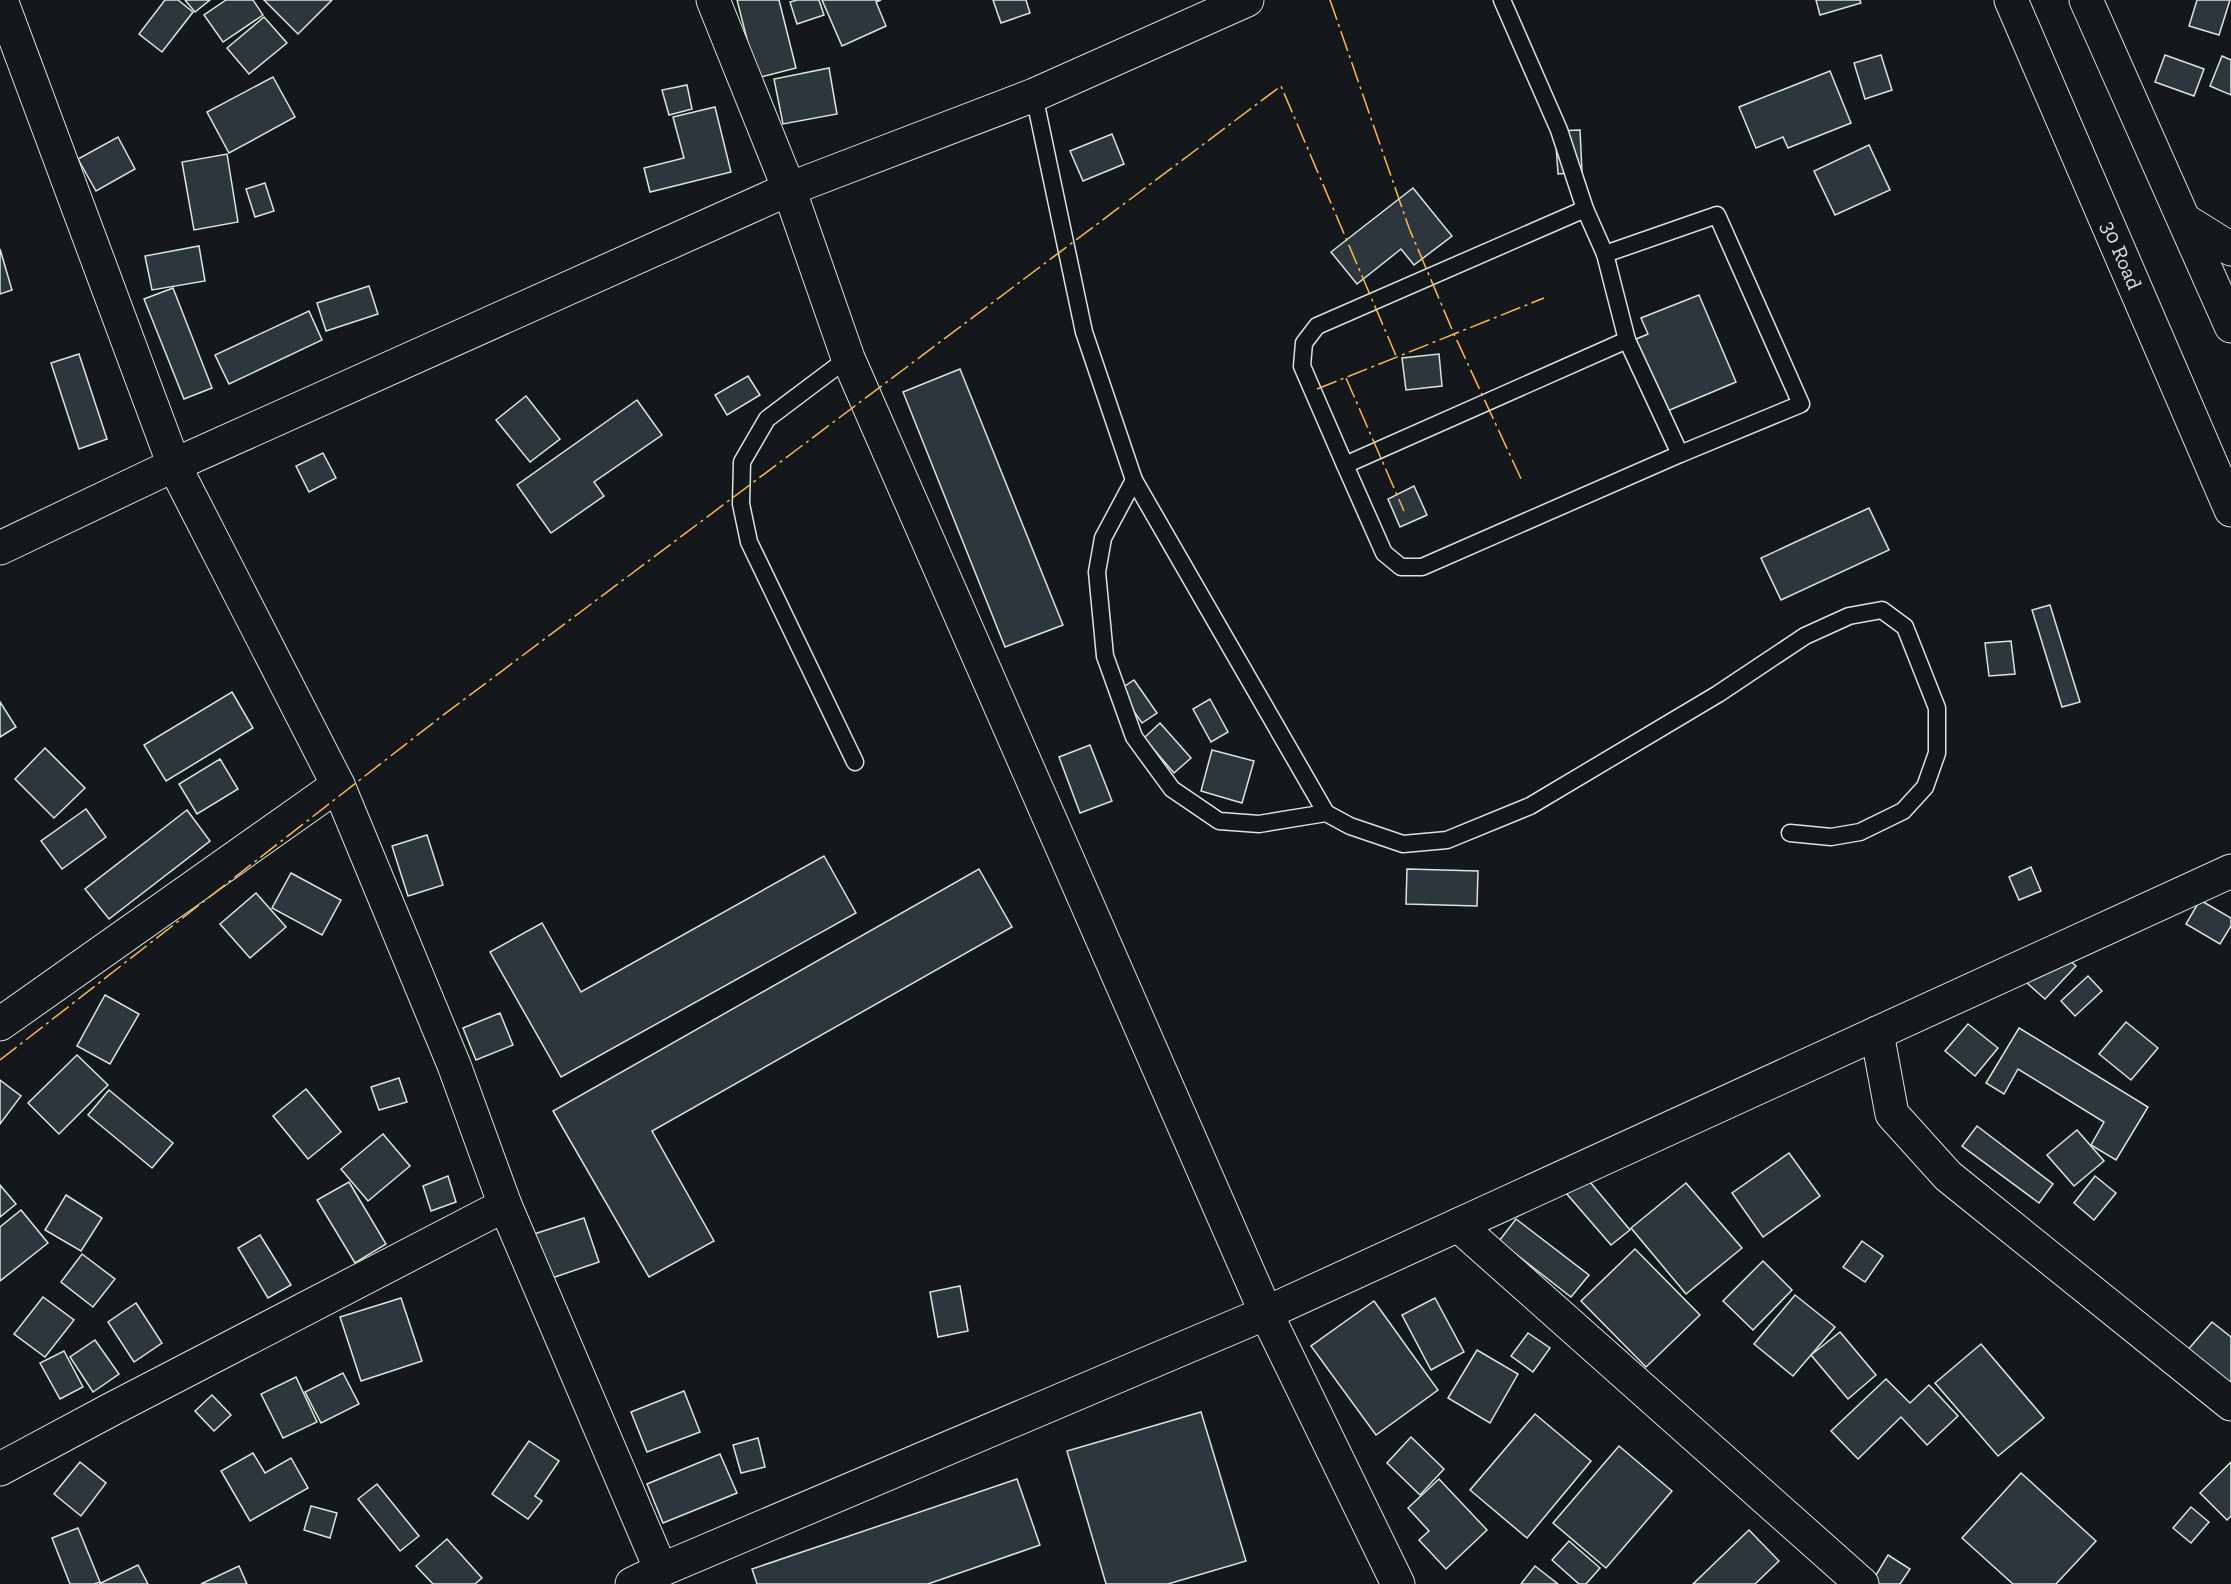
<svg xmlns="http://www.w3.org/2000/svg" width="2231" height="1584" font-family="'Zilla Slab',serif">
<rect width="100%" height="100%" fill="#14181c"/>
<g fill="#2c363c" stroke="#d8e6dc" stroke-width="1.5">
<polygon points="165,0 178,0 193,12 162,52 139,34"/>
<polygon points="185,0 210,0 195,12"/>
<polygon points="226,0 253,0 263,15 223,42 204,15"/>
<polygon points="264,0 332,0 298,34"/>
<polygon points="737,0 779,0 796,68 757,78"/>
<polygon points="797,0 819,0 824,15 797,24 790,2"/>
<polygon points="822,0 881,0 876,2 886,26 842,46"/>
<polygon points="993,0 1026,0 1030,13 1001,23"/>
<polygon points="1816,0 1860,0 1861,3 1820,15"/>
<polygon points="2197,0 2230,0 2219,35 2189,26"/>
<polygon points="264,17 287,43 249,74 227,48"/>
<polygon points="1881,55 1892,90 1865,99 1854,63"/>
<polygon points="2165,55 2204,69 2194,96 2155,82"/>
<polygon points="2222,56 2231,60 2231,95 2210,86"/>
<polygon points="829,68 837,114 783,124 774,79"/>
<polygon points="1830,71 1851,123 1788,148 1783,137 1756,148 1739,107"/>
<polygon points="273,77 295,117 229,153 207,112"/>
<polygon points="687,85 692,109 669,115 662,90"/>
<polygon points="715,107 731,172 650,192 644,168 684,158 673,117"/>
<polygon points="1580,130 1582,172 1558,174 1555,131"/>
<polygon points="1112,134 1124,164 1083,181 1070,151"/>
<polygon points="118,137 135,169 96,191 78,159"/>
<polygon points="1869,145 1890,190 1835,215 1814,171"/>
<polygon points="227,154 238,222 194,230 182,162"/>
<polygon points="265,183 274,211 255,217 246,189"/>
<polygon points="1413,188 1452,236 1414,265 1401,249 1357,284 1331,252"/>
<polygon points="199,246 205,281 152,290 145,256"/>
<polygon points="0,249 12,290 0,294"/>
<polygon points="369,286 378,314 326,331 317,303"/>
<polygon points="173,288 212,388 184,399 144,299"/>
<polygon points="1699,295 1736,382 1665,412 1634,340 1648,334 1641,318"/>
<polygon points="309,311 322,340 229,384 215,355"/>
<polygon points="79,354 107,439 79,449 51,363"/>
<polygon points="1439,354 1442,386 1406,390 1402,358"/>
<polygon points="960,369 1063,625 1005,647 903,392"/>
<polygon points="748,376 760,395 727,415 715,395"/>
<polygon points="526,396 560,439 530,462 496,420"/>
<polygon points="637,400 662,435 594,482 604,496 551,533 517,485"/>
<polygon points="323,453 336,478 309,492 296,466"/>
<polygon points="1414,486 1427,515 1400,527 1388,499"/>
<polygon points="1869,508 1889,550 1781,600 1761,558"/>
<polygon points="2050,605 2080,702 2062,707 2032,610"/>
<polygon points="2011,641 2015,674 1989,676 1985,643"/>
<polygon points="1134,680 1157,713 1142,723 1119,690"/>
<polygon points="232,692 253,728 166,781 144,745"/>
<polygon points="1210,699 1228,732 1211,742 1193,709"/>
<polygon points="0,702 16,727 0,737"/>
<polygon points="1160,723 1191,758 1174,773 1144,738"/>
<polygon points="1090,745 1112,801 1080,813 1059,757"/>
<polygon points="45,748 85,788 54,818 15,779"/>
<polygon points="1212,750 1254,761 1242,803 1201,791"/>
<polygon points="220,759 238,789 197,814 179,784"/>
<polygon points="86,809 106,837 62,869 41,841"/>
<polygon points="187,810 210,841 109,919 85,889"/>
<polygon points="427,835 443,885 408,896 392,846"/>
<polygon points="824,856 856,913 561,1077 490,952 542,923 581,992"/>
<polygon points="2031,867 2041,891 2019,900 2009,877"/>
<polygon points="979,869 1012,927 652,1131 714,1241 649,1277 553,1111"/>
<polygon points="1407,869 1478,871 1477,906 1406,904"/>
<polygon points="291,873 341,900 322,935 272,908"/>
<polygon points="256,893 286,927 250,958 220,924"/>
<polygon points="2200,900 2231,918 2231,926 2220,944 2186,924"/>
<polygon points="2050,942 2076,966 2045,999 2018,975"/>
<polygon points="2088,976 2102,991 2075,1016 2061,1001"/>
<polygon points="105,995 139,1014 110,1064 77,1046"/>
<polygon points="500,1013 513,1045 476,1060 463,1028"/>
<polygon points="2126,1022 2158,1048 2131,1080 2099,1054"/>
<polygon points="1968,1024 1998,1048 1975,1076 1945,1051"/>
<polygon points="2019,1028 2148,1107 2116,1160 2091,1145 2104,1122 2018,1069 2004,1094 1986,1083"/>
<polygon points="77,1055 108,1085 59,1134 28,1103"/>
<polygon points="399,1078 407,1102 379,1110 371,1087"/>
<polygon points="0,1080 21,1096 0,1124"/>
<polygon points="306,1089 341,1132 308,1159 273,1116"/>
<polygon points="109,1090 173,1143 152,1168 88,1115"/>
<polygon points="1977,1126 2053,1184 2039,1203 1962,1146"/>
<polygon points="2077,1130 2104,1161 2074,1186 2047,1155"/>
<polygon points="383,1134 410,1166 368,1201 341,1169"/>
<polygon points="1789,1153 1820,1196 1763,1237 1732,1193"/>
<polygon points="448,1176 456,1202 431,1211 423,1186"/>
<polygon points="1585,1176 1630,1230 1611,1245 1566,1193"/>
<polygon points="2095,1176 2116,1193 2094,1220 2074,1203"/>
<polygon points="349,1182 386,1244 355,1263 317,1200"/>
<polygon points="1686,1183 1742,1248 1686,1294 1631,1228"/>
<polygon points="0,1185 16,1204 0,1217"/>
<polygon points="66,1195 102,1218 81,1251 45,1230"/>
<polygon points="21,1210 48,1243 0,1281 0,1227"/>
<polygon points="584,1218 599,1262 549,1279 534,1234"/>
<polygon points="1516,1219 1589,1275 1571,1297 1499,1241"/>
<polygon points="260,1235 291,1285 268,1298 238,1248"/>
<polygon points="1862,1241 1883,1256 1865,1282 1843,1267"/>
<polygon points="1635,1249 1700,1315 1646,1367 1581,1301"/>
<polygon points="82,1254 115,1279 93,1307 61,1282"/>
<polygon points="1763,1261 1792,1290 1753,1330 1723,1301"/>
<polygon points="960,1286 968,1331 938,1337 930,1292"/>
<polygon points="1795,1295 1835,1327 1793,1376 1754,1344"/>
<polygon points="43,1297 74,1320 45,1357 14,1334"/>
<polygon points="401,1298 422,1361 361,1381 340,1317"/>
<polygon points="1435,1298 1464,1352 1431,1370 1402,1315"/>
<polygon points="1374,1301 1438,1390 1376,1435 1311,1346"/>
<polygon points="136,1303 162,1343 134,1362 108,1322"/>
<polygon points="2212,1322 2231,1337 2231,1391 2186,1352"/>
<polygon points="1840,1332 1876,1375 1848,1399 1811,1355"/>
<polygon points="1528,1333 1550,1348 1533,1372 1511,1356"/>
<polygon points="95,1340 119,1374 93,1392 70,1357"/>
<polygon points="1981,1344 2044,1418 1998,1456 1935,1383"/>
<polygon points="1477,1350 1518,1374 1490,1423 1448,1398"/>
<polygon points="64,1351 83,1387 60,1399 40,1363"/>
<polygon points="343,1373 359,1404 321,1423 305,1392"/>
<polygon points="296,1377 317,1422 283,1438 261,1394"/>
<polygon points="1886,1379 1910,1403 1929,1385 1958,1416 1927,1445 1901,1417 1858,1459 1831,1431"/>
<polygon points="684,1391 700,1432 647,1452 631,1412"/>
<polygon points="212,1395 231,1415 214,1431 195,1411"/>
<polygon points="1201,1412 1246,1561 1168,1584 1106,1584 1067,1451"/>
<polygon points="1535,1414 1591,1461 1527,1538 1470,1490"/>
<polygon points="1411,1437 1444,1469 1420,1495 1387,1463"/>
<polygon points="758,1438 765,1467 741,1473 733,1445"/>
<polygon points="529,1441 559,1461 535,1496 542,1501 528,1519 492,1494"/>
<polygon points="1619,1446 1672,1491 1606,1568 1553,1523"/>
<polygon points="253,1453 265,1473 291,1458 308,1488 250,1521 221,1471"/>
<polygon points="720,1454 737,1493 663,1523 647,1484"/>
<polygon points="80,1462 106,1483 81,1516 54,1494"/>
<polygon points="2231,1462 2231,1516 2227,1520 2200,1493"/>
<polygon points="2021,1473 2096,1541 2056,1584 2013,1584 1962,1538"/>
<polygon points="1017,1479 1040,1545 928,1584 757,1584 752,1569"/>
<polygon points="1439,1479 1487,1530 1446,1569 1419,1540 1429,1531 1408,1508"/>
<polygon points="377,1484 419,1536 400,1551 358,1499"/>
<polygon points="311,1506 337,1513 330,1538 304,1530"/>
<polygon points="2191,1507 2209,1522 2191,1543 2173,1528"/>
<polygon points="78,1528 100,1582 94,1584 70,1584 52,1538"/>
<polygon points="1749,1530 1779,1561 1755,1584 1693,1584"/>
<polygon points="447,1539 482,1578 475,1584 433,1584 416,1566"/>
<polygon points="1569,1541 1600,1568 1586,1584 1579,1584 1552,1560"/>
<polygon points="1888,1555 1910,1569 1900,1584 1879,1584 1873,1580"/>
<polygon points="138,1565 148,1584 99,1584"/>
<polygon points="239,1566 247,1584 201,1584"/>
<polygon points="1535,1566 1558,1584 1521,1584"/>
</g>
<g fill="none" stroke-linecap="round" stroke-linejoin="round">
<g stroke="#d8e6dc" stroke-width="19">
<g id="lane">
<polyline points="1034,95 1084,332 1134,480 1326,813 1350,826 1403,844 1447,840 1530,806 1718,694 1805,636 1849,616 1882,610 1905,627 1937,708 1937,753 1925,787 1903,811 1860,832 1831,837 1790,833"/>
<polyline points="1585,209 1317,326 1304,343 1302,366 1345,465 1627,340"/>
<polyline points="1605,254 1717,215 1801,404 1680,454"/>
<polyline points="848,358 767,419 742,462 741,504 749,542 855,762"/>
<polyline points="1345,465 1384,553 1401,567 1422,567 1680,454 1627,340 1605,254 1585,209 1559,130 1502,0"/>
<polyline points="1134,480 1103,538 1097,572 1105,656 1134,737 1172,789 1219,821 1259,824 1326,813"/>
</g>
</g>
<g stroke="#d8e6dc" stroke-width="35">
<g id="street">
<polyline points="1,0 174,465 338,785 454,1065 505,1205 661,1570"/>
<polyline points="713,0 789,189 848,358 1266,1313 1398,1584"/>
<polyline points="2186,221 2231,249"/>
<polyline points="0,548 174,465 789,189 1034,95 1247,0"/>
<polyline points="0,1024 338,785"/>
<polyline points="1877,1033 1892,1114 1948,1176 2231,1404"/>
<polyline points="1458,1225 1862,1584"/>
<polyline points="0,1469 112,1409 505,1205"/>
<polyline points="632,1584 661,1570 1266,1313 2231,871"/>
</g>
</g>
<g stroke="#d8e6dc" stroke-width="35">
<g id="secondary">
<polyline points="2011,0 2231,510"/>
<polyline points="2086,0 2231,326"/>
</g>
</g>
<use href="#lane" stroke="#14181c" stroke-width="16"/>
<use href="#street" stroke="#14181c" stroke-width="33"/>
<use href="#secondary" stroke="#14181c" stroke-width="33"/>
<g stroke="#ffb74d" stroke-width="1.5" stroke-dasharray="21 4.5 3 4.5" stroke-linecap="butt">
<polyline points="1330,0 1409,228 1454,334 1523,483"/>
<polyline points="1346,378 1404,511"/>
<polyline points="1317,389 1544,298"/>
<polyline points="0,1060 442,716 1281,86 1397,358"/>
</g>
</g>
<g text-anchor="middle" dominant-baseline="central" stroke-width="4.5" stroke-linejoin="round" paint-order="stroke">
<g font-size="21" fill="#d8e6dc" stroke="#14181c">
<text transform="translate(2122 255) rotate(67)">30 Road</text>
</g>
</g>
</svg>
